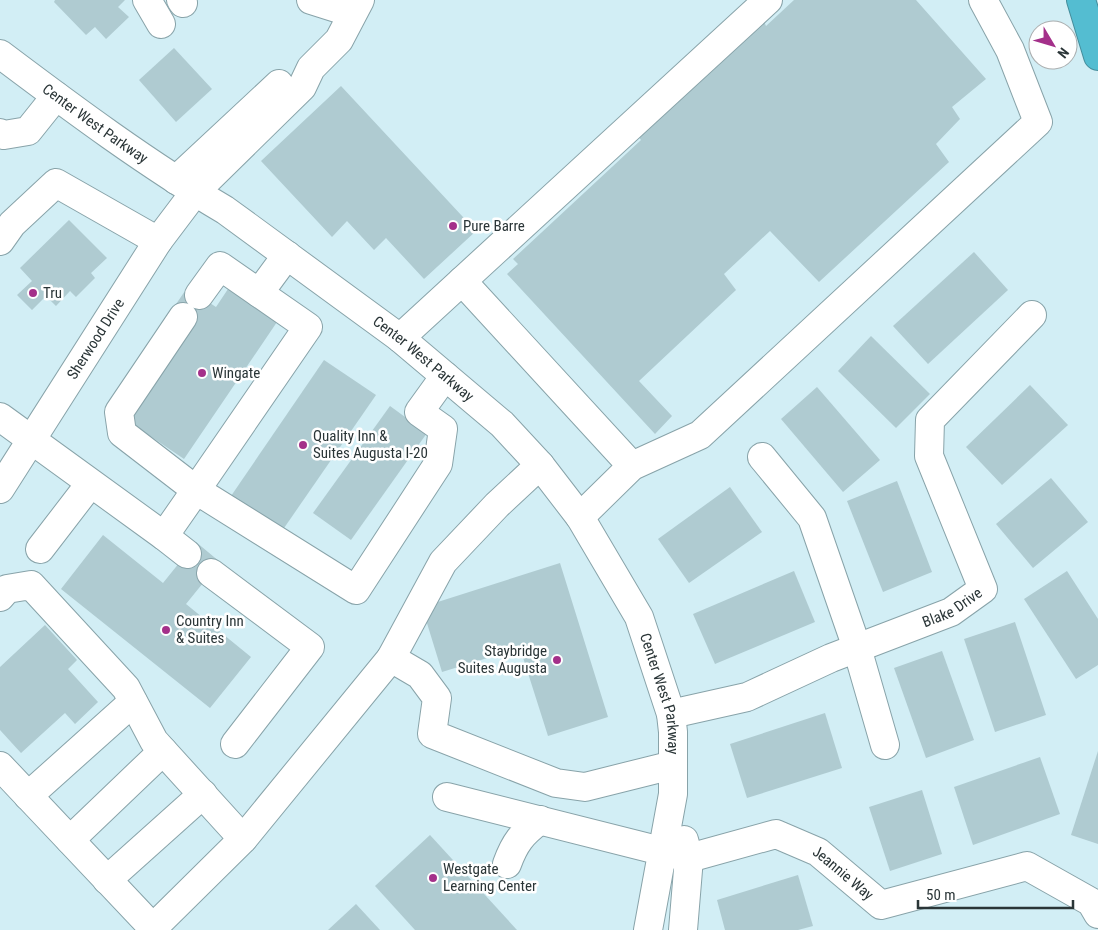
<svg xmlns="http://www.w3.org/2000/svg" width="1098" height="930" font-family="'Roboto Condensed',sans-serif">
<rect width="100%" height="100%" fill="#d2eef5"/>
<g fill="#afcbd1">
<polygon points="55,0 125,0 118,7 129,17 106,39 95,27 86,35 54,2"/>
<polygon points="794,0 916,0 986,79 952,107 960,119 936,144 949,162 819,282 770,231 724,274 736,290 639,381 672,416 655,434 507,274 518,264 513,259 641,140 637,135 763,19 766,26"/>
<polygon points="174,48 212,89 176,122 139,80"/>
<polygon points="341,86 476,231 424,279 386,238 374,250 347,221 332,237 261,161"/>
<polygon points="69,220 107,258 91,273 95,278 76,297 70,291 56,306 46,296 32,310 17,295 32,281 20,268"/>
<polygon points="974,252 1008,290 928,364 893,326"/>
<polygon points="187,288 216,307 228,289 277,322 184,459 128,421 195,325 172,310"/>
<polygon points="871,336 930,394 896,428 838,371"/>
<polygon points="324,360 376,395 282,531 231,496"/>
<polygon points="1030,385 1068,425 1002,485 966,447"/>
<polygon points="817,387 880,460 843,492 781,419"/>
<polygon points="390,406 427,433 351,540 313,513"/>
<polygon points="1051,478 1088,522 1033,568 996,524"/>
<polygon points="897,481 932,572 883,592 847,501"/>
<polygon points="730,487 762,532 689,583 658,539"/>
<polygon points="103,535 163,583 196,542 220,562 186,604 251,657 210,708 61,589"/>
<polygon points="560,563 608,717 548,736 520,648 442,672 422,607"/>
<polygon points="794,571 815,622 715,664 693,614"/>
<polygon points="1067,571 1098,619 1098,665 1076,679 1024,599"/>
<polygon points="1015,622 1046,715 995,732 964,639"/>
<polygon points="45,625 77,660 68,669 98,702 75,724 65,713 21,753 0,730 0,667"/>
<polygon points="942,651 974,740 926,758 894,668"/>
<polygon points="825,713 842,768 747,798 730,744"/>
<polygon points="1098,751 1098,844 1071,835"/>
<polygon points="1040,757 1060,814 973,845 954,787"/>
<polygon points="922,790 942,854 890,871 869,807"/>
<polygon points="430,835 517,930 415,930 375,886"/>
<polygon points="798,875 813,926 798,930 725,930 717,900"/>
<polygon points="356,904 380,930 328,930"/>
</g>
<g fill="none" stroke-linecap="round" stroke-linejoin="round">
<g stroke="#88a3a9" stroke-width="30">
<g id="minor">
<polyline points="147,0 161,24"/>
<polyline points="181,0 183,3"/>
<polyline points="311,0 352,13"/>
<path id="s1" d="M0 54C73 109 147 164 225 210L400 338 502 424 540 465 580 517 639 617 671 714 673 732V794L648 930"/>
<polyline points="0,133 4,135 28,131 56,96"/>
<polyline points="176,180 279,84"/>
<polyline points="0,241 12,224 56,183 158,241"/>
<polyline points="462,281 632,466"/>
<polyline points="259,293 287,255"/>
<polyline points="183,317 119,412 122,433 196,490 308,327 220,266 199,295"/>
<polyline points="400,338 768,0"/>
<polyline points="0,417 164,536"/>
<polyline points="762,457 812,518 857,648 885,745"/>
<polyline points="540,465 497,505 443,562 391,658 420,675 437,698 432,734 556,783 585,787 673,765"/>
<path id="s2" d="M0 489 158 241 195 192 302 87 311 68 339 40 360 0"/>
<polyline points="580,517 632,466 700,435 1038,122 1010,50 983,0"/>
<polyline points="40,549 90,484"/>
<polyline points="187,554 164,536 196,490 356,590 438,464 443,429 419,412 445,376"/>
<polyline points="211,573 310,647 235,744"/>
<polyline points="0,597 7,589 31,585 126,688 154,741 243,839"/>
<path id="s3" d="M671 714 747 697 831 658 951 612 983 589 929 456 930 420 1032 315"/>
<polyline points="0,766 153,928 243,839 391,658"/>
<polyline points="28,796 133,702"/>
<path id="s4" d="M447 797 689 858 776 834 818 852 881 905 1027 866 1091 902 1098 914"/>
<polyline points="70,840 163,751"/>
<path d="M507 864C515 842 522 834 540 820"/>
<polyline points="107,880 203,794"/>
<polyline points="683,930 689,858 684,840"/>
</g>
</g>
<g stroke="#458d9b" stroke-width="30">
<polyline id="highway" points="1081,0 1098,56"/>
</g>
<use href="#minor" stroke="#fff" stroke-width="28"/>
<use href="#highway" stroke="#54bdd1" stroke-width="28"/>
</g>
<g fill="#a4308a" stroke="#fff" stroke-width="2">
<circle cx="453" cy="226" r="5"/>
<circle cx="33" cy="293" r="5"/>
<circle cx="202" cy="373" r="5"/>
<circle cx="303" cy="445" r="5"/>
<circle cx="166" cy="630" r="5"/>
<circle cx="557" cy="660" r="5"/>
<circle cx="433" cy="878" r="5"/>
</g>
<g text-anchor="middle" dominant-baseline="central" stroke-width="5" stroke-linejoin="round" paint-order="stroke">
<g font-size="15" fill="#2a3537" stroke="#fff">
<text stroke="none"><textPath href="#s1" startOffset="118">Center West Parkway</textPath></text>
<text stroke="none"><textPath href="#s2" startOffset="178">Sherwood Drive</textPath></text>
<text stroke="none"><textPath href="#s1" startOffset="522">Center West Parkway</textPath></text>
<text stroke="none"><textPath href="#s3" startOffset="302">Blake Drive</textPath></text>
<text stroke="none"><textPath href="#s1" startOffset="942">Center West Parkway</textPath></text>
<text stroke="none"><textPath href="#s4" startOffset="418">Jeannie Way</textPath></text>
</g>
<g font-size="15" fill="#2a3537" stroke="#fff" text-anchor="start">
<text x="463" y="226">Pure Barre</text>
<text x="43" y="293">Tru</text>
<text x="212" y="373">Wingate</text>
<text x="313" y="436">Quality Inn &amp;<tspan x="313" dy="17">Suites Augusta I-20</tspan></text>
<text x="176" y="621">Country Inn<tspan x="176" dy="17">&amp; Suites</tspan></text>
<text x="547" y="651" text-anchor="end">Staybridge<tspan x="547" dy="17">Suites Augusta</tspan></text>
<text x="443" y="869">Westgate<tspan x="443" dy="17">Learning Center</tspan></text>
</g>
</g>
<g transform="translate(1053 45) rotate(128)"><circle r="24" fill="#ffffff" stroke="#aaaeaf"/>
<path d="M0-4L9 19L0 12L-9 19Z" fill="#a4308a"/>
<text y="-8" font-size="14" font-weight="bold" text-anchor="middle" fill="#2a3537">N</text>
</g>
<path d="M918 900v8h155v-8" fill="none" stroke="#2a3537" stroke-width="2.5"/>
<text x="926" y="900" font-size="15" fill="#2a3537" stroke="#ffffff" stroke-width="4" paint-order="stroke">50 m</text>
</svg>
